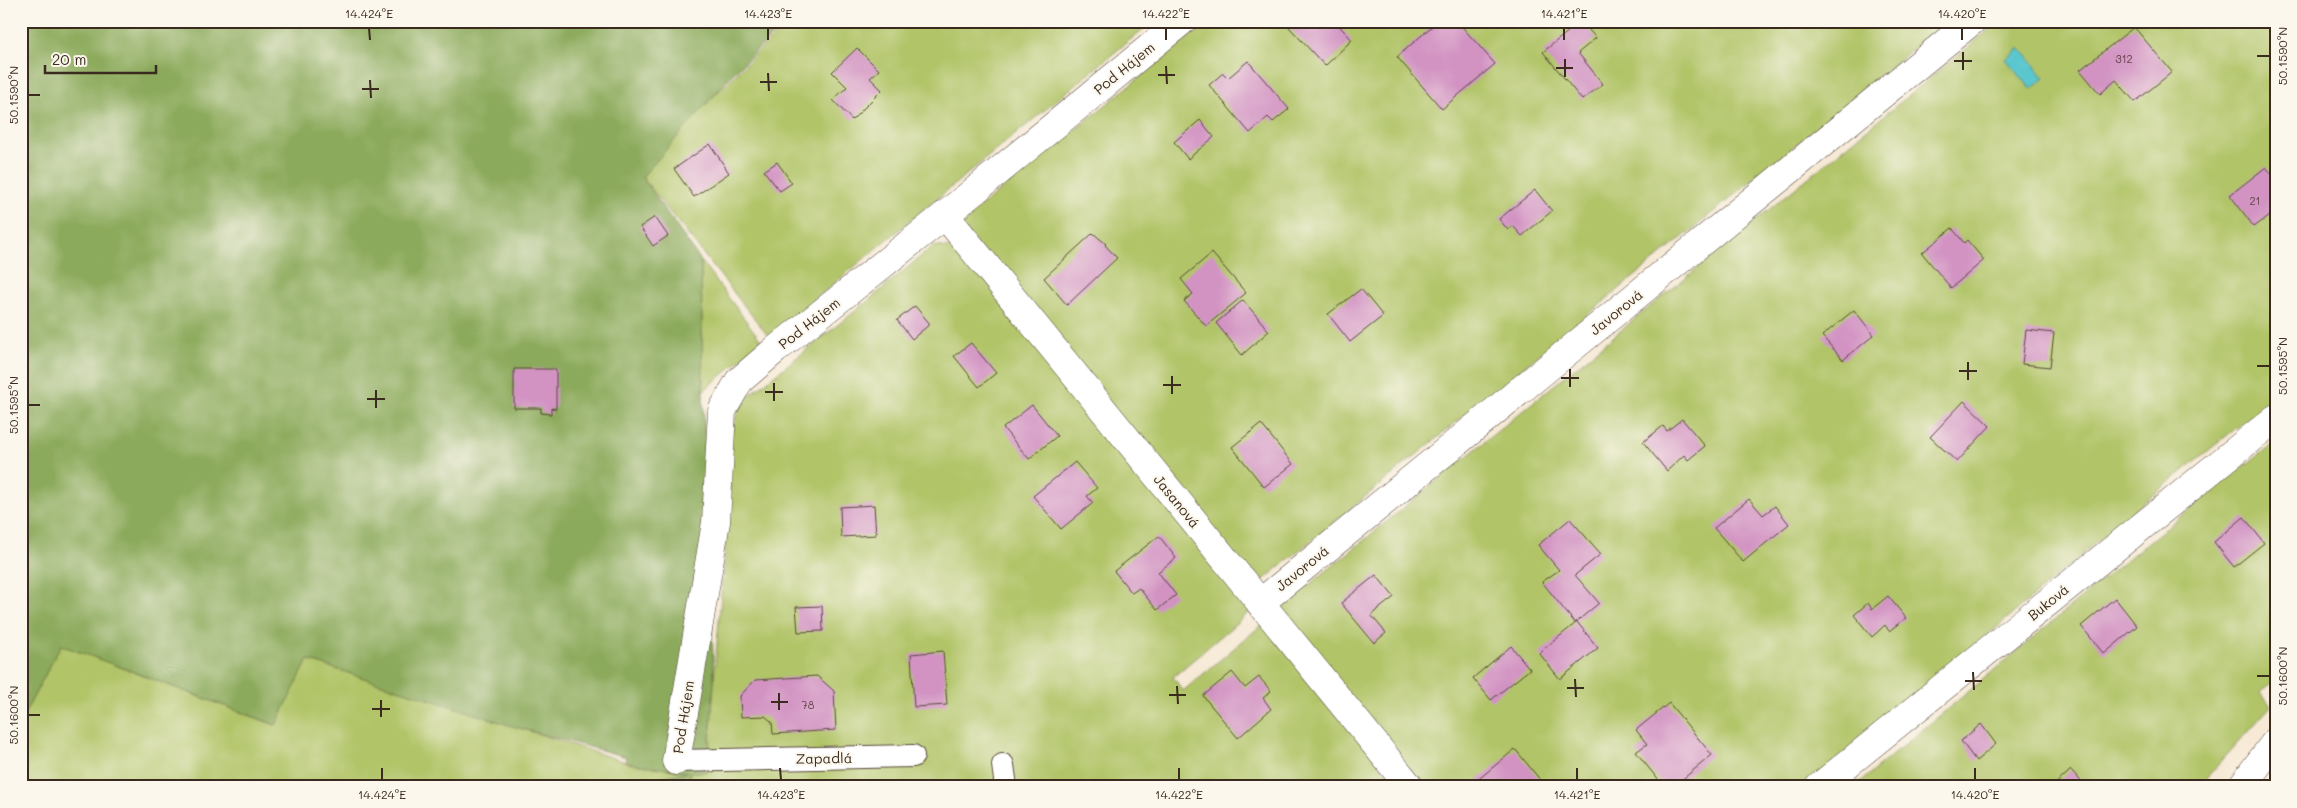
<svg xmlns="http://www.w3.org/2000/svg" width="2297" height="808" font-family="Mali,sans-serif">
<rect width="100%" height="100%" fill="#fbf7ec"/>
<filter id="ink" filterUnits="userSpaceOnUse"><feTurbulence type="fractalNoise" baseFrequency=".02" numOctaves="2"/><feDisplacementMap in="SourceGraphic" scale="10" xChannelSelector="R" yChannelSelector="G"/><feConvolveMatrix kernelMatrix="1 2 1 2 8 2 1 2 1" color-interpolation-filters="sRGB"/></filter>
<filter id="wash" filterUnits="userSpaceOnUse"><feTurbulence type="fractalNoise" baseFrequency=".0096" numOctaves="4" result="noise"/><feDisplacementMap in="SourceGraphic" scale="20" xChannelSelector="R" yChannelSelector="G"/><feGaussianBlur stdDeviation="1.12" result="paint"/><feColorMatrix in="noise" values="0 0 0 0 0 0 0 0 0 0 0 0 0 0 0 0 0 1.4 0 .05"/><feComposite in="paint" operator="in"/></filter>
<g filter="url(#wash)">
<rect width="100%" height="100%" fill="#f6e9d5"/>
<g fill="#b1c468" stroke="#767743">
<polygon points="789,21 1153,21 769,337 638,172"/>
<polygon points="1209,21 1947,21 1256,586 959,224"/>
<polygon points="2000,21 2276,21 2276,396 2121,521 1987,636 1804,787 1420,787 1276,612"/>
<polygon points="933,246 961,249 1253,609 1173,677 1183,691 1264,623 1398,787 693,787 689,772 624,784 623,787 21,787 21,720 61,645 275,725 308,660 632,764 709,754 715,666 730,491 728,442 741,402 869,300"/>
<polygon points="701,261 762,342 703,391"/>
<polygon points="2276,441 2276,678 2261,693 2271,706 2198,787 1854,787 2142,547"/>
</g>
<polygon fill="#8caa5c" stroke="#646a3d" points="21,21 787,21 732,75 642,177 701,261 703,391 714,681 709,754 706,772 689,772 693,787 623,787 624,784 687,772 632,764 625,761 626,757 512,726 308,660 276,725 61,645 21,720 21,610 24,602 21,597"/>
<polygon fill="#5ac7ce" stroke="#4a7876" points="2020,48 2045,78 2031,89 2006,59"/>
<g id="blocks">
<g fill="#d293c3">
<polygon points="1295,21 1335,21 1352,40 1325,66 1289,27"/>
<polygon points="1438,21 1457,21 1495,64 1442,109 1397,57"/>
<polygon points="1581,21 1596,38 1578,53 1603,84 1582,100 1543,52"/>
<polygon points="2134,27 2172,72 2135,102 2116,80 2100,94 2080,70"/>
<polygon points="857,48 879,70 870,78 882,90 852,120 833,100 847,87 832,72"/>
<polygon points="1248,61 1289,109 1273,122 1268,117 1250,133 1209,85 1223,73 1228,78"/>
<polygon points="1200,120 1214,137 1188,159 1174,142"/>
<polygon points="710,144 729,173 694,197 674,169"/>
<polygon points="777,162 792,183 780,191 764,171"/>
<polygon points="2266,167 2276,180 2276,211 2254,227 2230,195"/>
<polygon points="1535,190 1552,211 1522,236 1513,226 1508,230 1499,219"/>
<polygon points="655,217 668,236 653,246 640,227"/>
<polygon points="1952,228 1964,243 1967,240 1984,260 1951,288 1922,253"/>
<polygon points="1093,233 1106,244 1105,245 1117,258 1067,305 1044,278"/>
<polygon points="1212,253 1246,293 1206,326 1184,301 1193,294 1181,279"/>
<polygon points="1361,289 1383,316 1350,342 1328,314"/>
<polygon points="1243,300 1269,331 1242,355 1216,323"/>
<polygon points="915,306 930,324 912,339 897,320"/>
<polygon points="1854,310 1874,335 1843,360 1822,336"/>
<polygon points="2026,330 2054,333 2050,367 2022,364"/>
<polygon points="971,343 996,373 979,387 954,356"/>
<polygon points="514,369 556,369 556,409 551,408 551,414 541,413 541,408 514,408"/>
<polygon points="1964,401 1990,426 1957,462 1930,437"/>
<polygon points="1032,405 1057,436 1029,459 1003,428"/>
<polygon points="1682,419 1705,446 1688,460 1684,455 1667,471 1643,442 1663,426 1667,431"/>
<polygon points="1261,424 1293,464 1264,487 1232,447"/>
<polygon points="1075,462 1097,488 1087,496 1093,503 1061,529 1033,496"/>
<polygon points="1749,499 1763,515 1775,506 1789,524 1743,562 1714,528"/>
<polygon points="874,505 876,535 841,537 840,507"/>
<polygon points="2244,517 2264,543 2234,567 2214,542"/>
<polygon points="1570,519 1601,554 1575,575 1599,603 1575,623 1542,582 1559,570 1538,545"/>
<polygon points="1159,536 1176,558 1158,572 1176,595 1157,610 1139,588 1132,593 1114,571"/>
<polygon points="1376,575 1394,597 1371,615 1386,633 1374,643 1341,603"/>
<polygon points="1888,596 1906,618 1889,631 1885,625 1872,637 1854,615 1868,603 1872,609"/>
<polygon points="2115,598 2137,626 2104,654 2081,626"/>
<polygon points="822,606 823,631 798,632 796,607"/>
<polygon points="1577,622 1598,648 1560,679 1539,653"/>
<polygon points="1511,646 1530,669 1491,700 1473,678"/>
<polygon points="943,651 947,705 914,707 911,654"/>
<polygon points="1232,672 1245,688 1259,677 1271,691 1263,698 1271,709 1238,738 1203,696"/>
<polygon points="817,676 834,691 836,730 773,734 772,722 765,716 741,717 740,696 755,680"/>
<polygon points="1669,703 1712,755 1673,787 1664,787 1636,752 1647,744 1636,730"/>
<polygon points="1981,724 1996,744 1976,761 1961,741"/>
<polygon points="1515,749 1546,787 1469,787"/>
<polygon points="2071,770 2086,787 2052,787"/>
</g>
</g>
</g>
<g filter="url(#ink)">
<use href="#blocks" fill-opacity="0" stroke="#574739" stroke-width="1"/>
<g fill="none" stroke-linecap="round" stroke-linejoin="round">
<g stroke="#574739" stroke-width="24">
<g id="service">
<polyline points="676,761 913,756"/>
<polyline points="1003,765 1006,787"/>
</g>
</g>
<g stroke="#574739" stroke-width="29">
<g id="minor">
<polyline points="945,215 1410,787"/>
<polyline points="1260,603 1972,21"/>
<polyline points="676,761 716,522 722,411 739,381 775,350 945,215 1182,21"/>
<polyline points="1819,787 2276,418"/>
<polyline points="2241,787 2276,741"/>
</g>
</g>
<use href="#service" stroke="#fff" stroke-width="22"/>
<use href="#minor" stroke="#fff" stroke-width="28"/>
</g>
</g>
<path fill="none" stroke="#3b2a1e" stroke-width="2" d="M369 28 370 40M768 28V40M1166 28V40M1564 28V40M1962 28V40M1963 52V70M2257 56H2270M1565 59V77M1954 61H1972M1166 66 1167 84M1556 68H1573M768 73 769 91M1158 75H1175M370 80 371 98M760 82H777M362 89H379M28 95H40M1968 362V380M2257 366H2270M1570 369V387M1959 371H1977M1172 376V394M1561 378H1579M774 383V401M1163 385H1181M376 390V408M765 392H783M367 399H385M28 405H40M1973 672 1974 690M2257 676H2270M1575 679 1576 697M1965 681H1982M1177 686 1178 704M1567 688H1584M779 693V710M1169 695H1186M381 700V717M771 702H788M372 709H390M28 715H40M382 768V780M780 768 781 780M1179 768V780M1577 768V780M1975 768V780"/>
<g text-anchor="middle" dominant-baseline="central" stroke-width="4" stroke-linejoin="round" paint-order="stroke">
<g font-size="11" fill="#614447">
<text x="2124" y="58">312</text>
<text x="2255" y="200">21</text>
<text x="808" y="704">78</text>
</g>
<g font-size="14" fill="#3b2a1e" stroke="#fbf7ec">
<text transform="translate(1124 68) rotate(-39)">Pod Hájem</text>
<text transform="translate(1616 312) rotate(-39)">Javorová</text>
<text transform="translate(809 323) rotate(-38)">Pod Hájem</text>
<text transform="translate(1177 501) rotate(51)">Jasanová</text>
<text transform="translate(1302 568) rotate(-39)">Javorová</text>
<text transform="translate(2048 602) rotate(-39)">Buková</text>
<text transform="translate(683 717) rotate(-81)">Pod Hájem</text>
<text transform="translate(824 758) rotate(-1)">Zapadlá</text>
</g>
</g>
<rect width="2297" height="808" fill="none" stroke="#fbf7ec" stroke-width="55"/>
<path d="M45 65v8h111v-8" fill="none" stroke="#3b2a1e" stroke-width="2.5"/>
<text x="52" y="65" font-size="15" fill="#3b2a1e" stroke="#fbf7ec" stroke-width="4" paint-order="stroke">20 m</text>
<rect x="28" y="28" width="2242" height="752" fill="none" stroke="#3b2a1e" stroke-width="2"/>
<g font-size="12" text-anchor="middle" fill="#3b2a1e">
<text x="369" y="18">14.424°E</text>
<text x="768" y="18">14.423°E</text>
<text x="1166" y="18">14.422°E</text>
<text x="1564" y="18">14.421°E</text>
<text x="1962" y="18">14.420°E</text>
<text transform="translate(2283 56) rotate(-90)" y="4">50.1590°N</text>
<text transform="translate(14 95) rotate(-90)" y="4">50.1590°N</text>
<text transform="translate(2283 366) rotate(-90)" y="4">50.1595°N</text>
<text transform="translate(14 405) rotate(-90)" y="4">50.1595°N</text>
<text transform="translate(2283 676) rotate(-90)" y="4">50.1600°N</text>
<text transform="translate(14 715) rotate(-90)" y="4">50.1600°N</text>
<text x="382" y="799">14.424°E</text>
<text x="781" y="799">14.423°E</text>
<text x="1179" y="799">14.422°E</text>
<text x="1577" y="799">14.421°E</text>
<text x="1975" y="799">14.420°E</text>
</g>
</svg>
